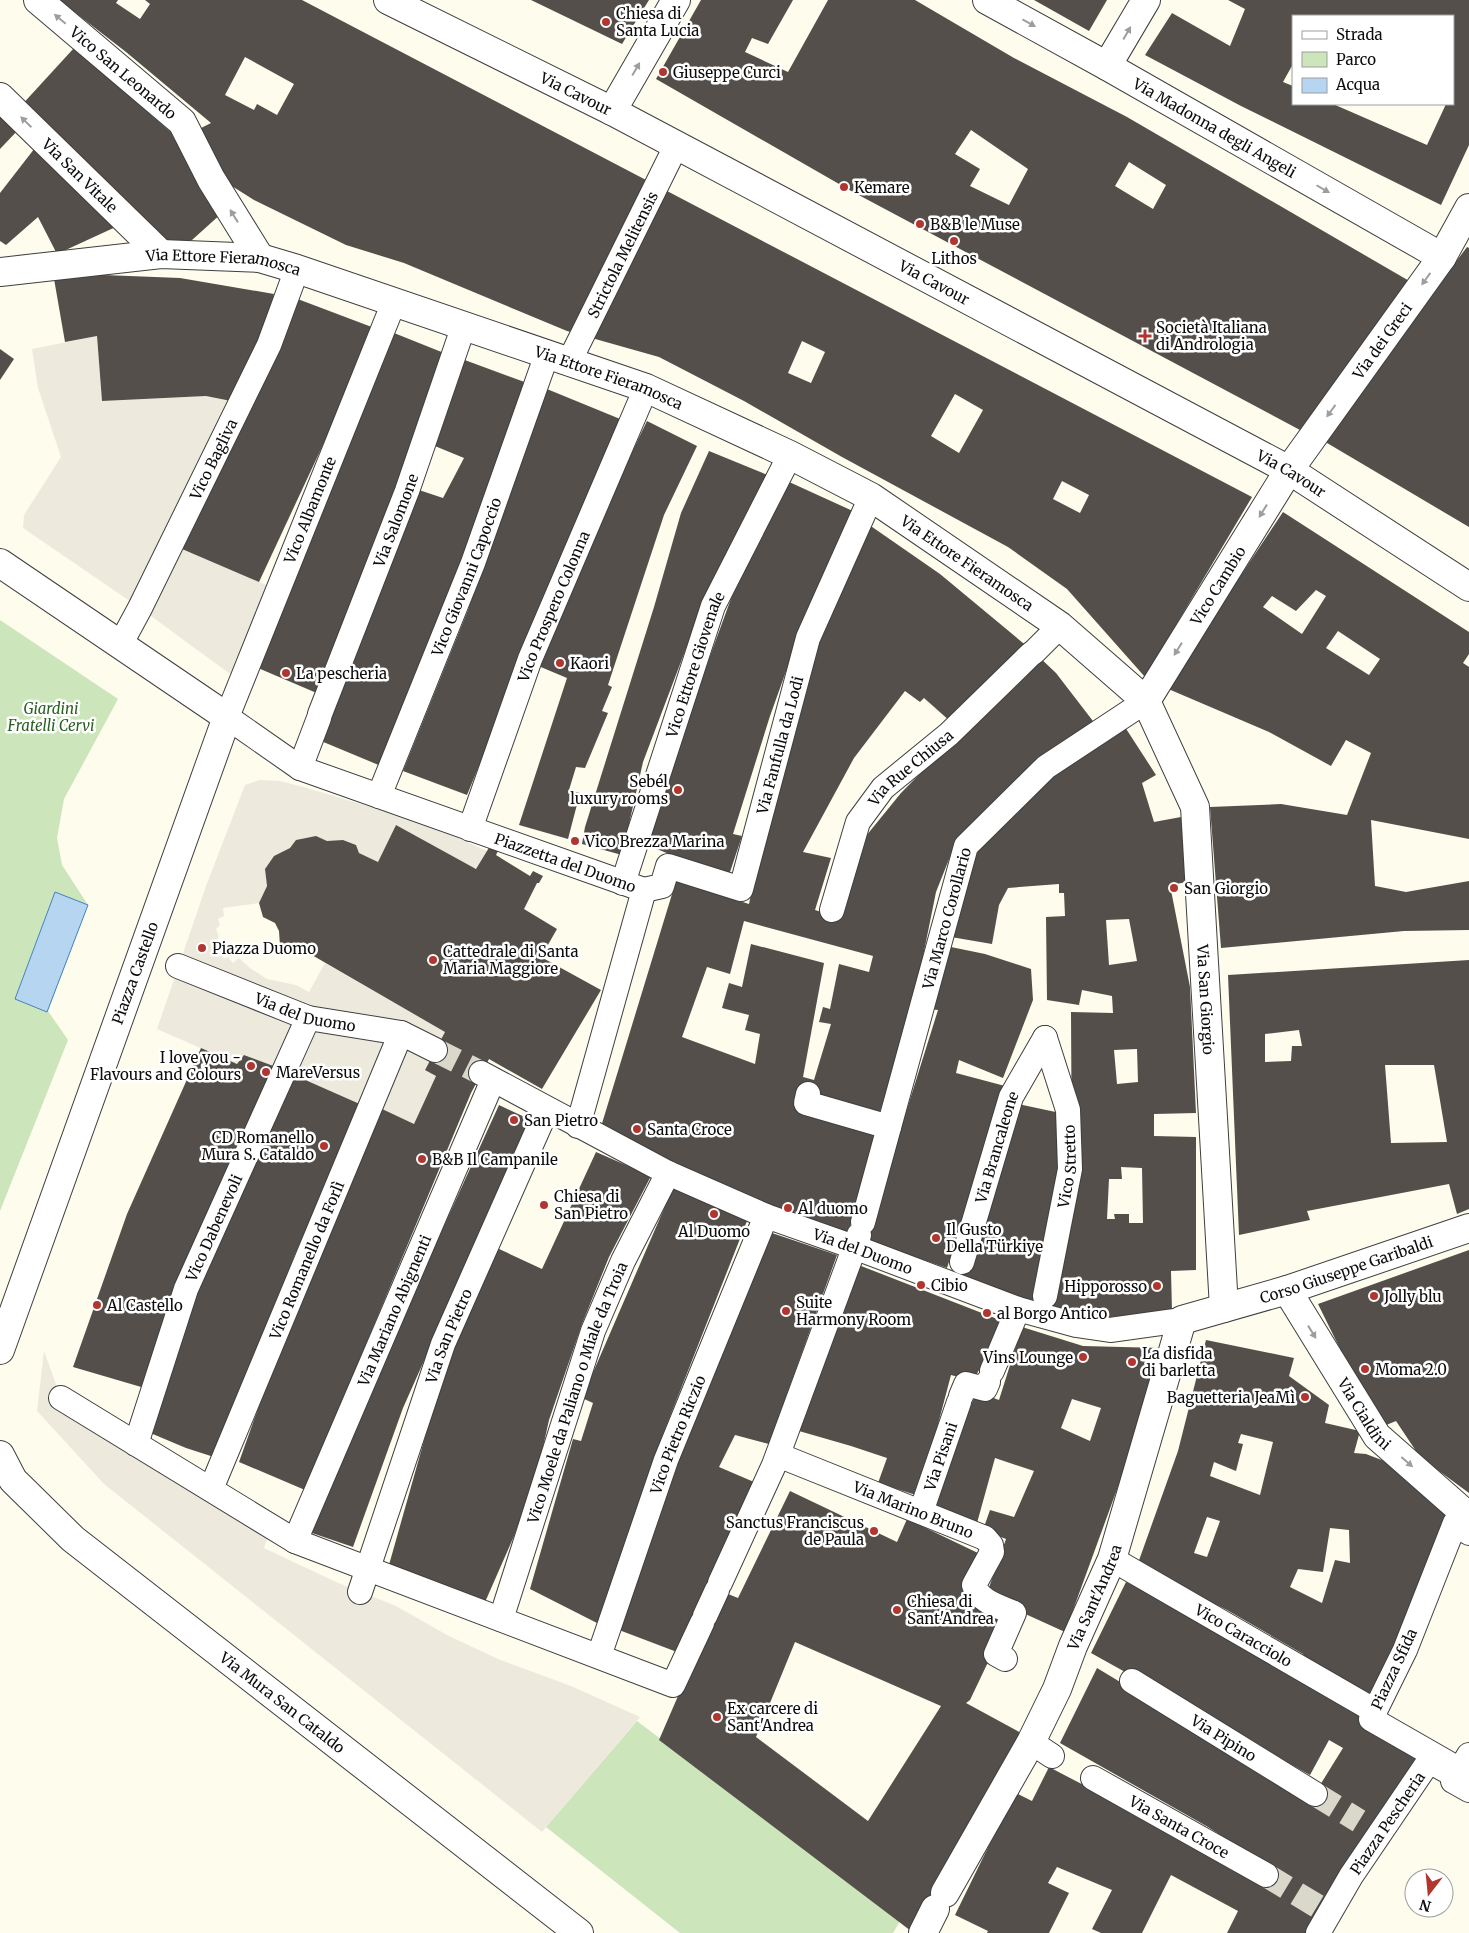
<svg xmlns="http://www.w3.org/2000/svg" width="1469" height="1933" font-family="Merriweather,serif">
<rect width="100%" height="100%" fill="#fefced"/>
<g fill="#cce5ba">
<polygon points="0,620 118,699 64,799 57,838 62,865 88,905 48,1011 68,1040 0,1211"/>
<polygon points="637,1721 900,1921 893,1933 680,1933 546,1827"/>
</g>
<g fill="#edeadd">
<polygon points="97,336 102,401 206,396 236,402 182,549 278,590 241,682 140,608 23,528 24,515 61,457 38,388 32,349"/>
<polygon points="260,780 280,781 307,788 428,824 487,851 476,869 396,825 378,862 359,853 356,845 343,840 290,848 274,856 265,869 267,886 259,903 223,908 224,916 218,919 220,925 216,929 219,937 216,940 224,959 228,957 233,963 239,958 250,968 267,979 296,985 309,992 325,963 445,1032 425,1069 436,1076 414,1124 380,1108 362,1105 245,1055 237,1064 157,1029 206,886 245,785"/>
<polygon points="44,1351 61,1398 271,1527 264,1548 336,1582 396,1606 447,1635 498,1659 571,1686 640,1717 542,1832 104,1484 37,1411"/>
</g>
<polygon fill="#b6d5f1" stroke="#4383c2" points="55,892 88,905 47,1012 15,999"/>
<g fill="#544f4a" fill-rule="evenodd">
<path d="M59 0H118L116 3 140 19 150 4 145 0H302L1252 497 1145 677 1067 589 1008 547 842 457 744 401 659 357 567 331 404 263 346 245 254 200 216 176 199 129 211 123 126 52ZM245 57 294 84 277 115 257 104 254 110 225 95ZM802 341 825 352 811 383 788 373ZM955 394 983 410 959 453 931 436ZM1062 481 1089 495 1080 513 1053 499Z"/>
<polygon points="531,0 649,0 622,44"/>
<path d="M701 0H793L768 44 752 38 745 52 788 72 828 0H915L1014 58 1127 117 1411 282 1300 430 853 192 656 79ZM971 130 1028 169 1009 205 970 186 980 169 955 154ZM1129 162 1166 185 1153 209 1115 186Z"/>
<polygon points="1034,0 1107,0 1089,31"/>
<path d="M1228 0H1469V145L1441 205 1241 106 1145 55 1172 13 1230 46 1245 9ZM1293 16H1453V104H1446L1427 145 1333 104H1293V86L1283 82 1293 64Z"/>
<polygon points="74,48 173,134 222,213 192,240 162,252 19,108"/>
<polygon points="0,112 19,129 0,149"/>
<polygon points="38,144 120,225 57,254 38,217 6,245 0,241 0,193"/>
<polygon points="1467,247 1469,248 1469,527 1322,440"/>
<polygon points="53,273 180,278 274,294 260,349 236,402 206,396 102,401 97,336 65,342"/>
<polygon points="295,298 377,329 259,582 182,549"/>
<polygon points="394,333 444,353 403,479 319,694 258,668 258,649"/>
<polygon points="0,349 14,359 0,380"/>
<polygon points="462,359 530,384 381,766 321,741 416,489 443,498 464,458 430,444"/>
<polygon points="542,387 625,421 590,496 467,795 403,771 468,610"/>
<polygon points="647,421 697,446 664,515 608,685 612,687 602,711 608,713 585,768 576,767 569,790 580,793 568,839 519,825 567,678 536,665 601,516"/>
<polygon points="709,451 770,476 710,585 643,762 622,855 582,844 585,827 654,607 681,513"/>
<polygon points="787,481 855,512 799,635 770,716 733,834 742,836 728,878 647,845 660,793 732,596"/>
<path d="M1283 512 1469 632V654L1463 663 1469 667V839L1371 820 1375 886 1406 892 1469 881V930L1404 931 1221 948 1210 807 1281 804 1347 815 1371 753 1346 740 1331 766 1269 732 1166 688ZM1316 590 1326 596 1302 634 1263 607 1272 596 1296 611ZM1338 631 1380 659 1369 675 1326 648Z"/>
<path d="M865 522 940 574 1029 648 951 722 924 698 920 702 905 691 854 758 803 852 831 858 815 910 841 918 866 836 901 793 1037 655 1056 673 1096 725 955 844 936 892 915 996 879 1115 884 1133 847 1234 769 1211 600 1130 676 881 749 904 780 756 806 687 826 621ZM744 921 873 956 869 972 839 964 830 1009 823 1007 819 1022 831 1024 814 1080 803 1077 824 963 751 944 742 987 729 983 722 1008 749 1015 745 1030 760 1034 755 1064 682 1037 707 967 730 974Z"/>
<path d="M1123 724 1156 775 1142 783 1154 822 1181 817 1193 881 1170 885 1190 987 1196 1113 1154 1114V1136L1196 1137V1270L1171 1271 1172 1311 1091 1319 1049 1308 1072 1188 1071 1012 1113 1013 1112 996 1082 990 1079 1005 1047 1000 1046 917 1065 916 1064 893H1059V884L1008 888 999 905 992 944 951 937 971 855 1053 773ZM1129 919 1137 961 1109 965 1106 920ZM1137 1049 1138 1082 1117 1084 1114 1050ZM1121 1167 1142 1168 1143 1223H1129V1214H1114L1115 1219H1107L1109 1179H1122Z"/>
<polygon points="396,825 476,869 490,846 498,851 496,855 530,876 533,871 543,876 539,883 537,883 524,909 557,929 541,957 601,990 542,1089 489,1059 471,1093 305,1490 239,1462 301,1288 380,1108 414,1124 436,1076 425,1070 445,1032 305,951 293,954 280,946 279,931 275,923 263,917 259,903 267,886 265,869 274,856 290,848 296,840 316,836 327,841 343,840 356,845 359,853 378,862"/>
<polygon points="946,946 985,954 1031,969 1033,1000 1003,1078 959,1060 956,1073 1005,1086 947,1268 866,1240 938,1010 930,1009"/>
<path d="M1469 960V1209L1457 1214 1449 1184 1307 1211 1310 1220 1239 1235 1228 975ZM1299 1030 1302 1046H1292L1291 1061 1265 1062V1034ZM1385 1065H1434L1447 1142 1391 1143Z"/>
<polygon points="201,1048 237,1064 244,1055 276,1067 148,1389 73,1367 127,1214"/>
<polygon points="294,1075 362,1105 295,1254 217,1458 186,1448 148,1432 200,1283"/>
<polygon points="1018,1104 1065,1114 1067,1167 1034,1302 961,1278"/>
<polygon points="499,1105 531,1120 403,1408 353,1547 312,1533 378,1371"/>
<polygon points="596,1152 651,1176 609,1257 582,1324 549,1420 538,1469 514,1536 482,1609 387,1572 451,1345 497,1248 542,1269"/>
<polygon points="673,1188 747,1221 654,1457 599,1624 530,1589 573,1439 581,1441 593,1403 582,1398"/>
<polygon points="772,1233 837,1255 769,1444 735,1435 719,1467 754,1482 696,1614 677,1652 619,1630 682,1452 735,1318"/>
<polygon points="1469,1250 1469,1493 1420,1457 1396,1421 1379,1428 1318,1304"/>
<polygon points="856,1264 1005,1322 973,1381 951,1375 919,1496 878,1483 887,1458 851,1446 799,1431"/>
<path d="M1022 1327 1083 1346 1161 1348 1143 1418 1065 1632 986 1596 1006 1539 983 1530 990 1510 1014 1517 1034 1471 995 1458 977 1523 933 1509 958 1433 977 1392 999 1400ZM1072 1399 1101 1408 1090 1441 1061 1428Z"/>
<path d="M1206 1340 1294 1358 1289 1376 1329 1405 1325 1423 1360 1431 1354 1453 1366 1454 1400 1467 1455 1523 1380 1702 1311 1669 1303 1654 1227 1610 1137 1566 1178 1451ZM1241 1434 1273 1442 1260 1495 1210 1476 1214 1462 1236 1471 1243 1444 1238 1443ZM1207 1517 1220 1521 1207 1557 1194 1553ZM1330 1528 1349 1530 1350 1563 1335 1560 1322 1603 1290 1587 1298 1569 1323 1572Z"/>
<path d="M790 1491 897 1542 907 1519 980 1554 962 1594 1010 1616 970 1700 966 1703 1021 1733 911 1931 659 1740 723 1592 738 1598ZM795 1642 941 1706 868 1821 756 1737Z"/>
<polygon points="1126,1582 1181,1608 1179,1612 1365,1715 1433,1754 1318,1933 1227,1933 1238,1911 1171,1875 1142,1933 1101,1933 1092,1929 1112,1890 1057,1867 1048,1883 1069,1893 1049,1933 987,1933 988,1931 955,1915 999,1825 1018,1794 1032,1801 1049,1767 1187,1839 1271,1868 1208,1827 1060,1743 1097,1668 1312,1798 1343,1748 1329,1740 1310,1775 1091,1653"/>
</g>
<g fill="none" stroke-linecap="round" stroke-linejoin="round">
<g stroke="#dad8cb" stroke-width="24" stroke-dasharray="24 12" stroke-linecap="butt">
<polyline points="435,1050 481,1073"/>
<polyline points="1315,1794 1359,1821"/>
<polyline points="1266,1875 1327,1912"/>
</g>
<g stroke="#3f3f3f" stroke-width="26">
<g id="pedestrian">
<path id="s1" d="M394 302 227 717 300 768 644 890 578 1126"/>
<path id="s2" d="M569 362 676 146"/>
<path id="s3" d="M120 645 140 608 269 345 297 269"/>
<polyline points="1034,652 1060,626"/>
<path id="s4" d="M320 714 407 491 464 325"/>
<polyline points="300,768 319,718"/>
<path id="s5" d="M379 796 473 563 547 354"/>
<path id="s6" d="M470 829 530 659 646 388"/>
<path id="s7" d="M623 883 713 606 790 455"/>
<path id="s8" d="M644 890 662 886 668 866 741 889 808 638 871 497"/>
<path id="s9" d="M832 910 858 822 883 788 949 734 1031 654"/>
<path id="s10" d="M178 966 308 1018 401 1033 435 1050"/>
<path id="s11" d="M481 1073 668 1173 766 1216 854 1247 1018 1309 1076 1325 1110 1330 1182 1320"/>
<polyline points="808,1094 806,1103 889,1127"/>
<path id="s12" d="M863 1222 966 846 1046 767 1146 701"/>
<path id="s13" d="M962 1262 1011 1097 1045 1038"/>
<path id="s14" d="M1045 1296 1070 1169 1068 1110 1045 1038"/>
<polyline points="992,1371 1018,1309"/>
<polyline points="961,1396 966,1384 985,1389 988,1382"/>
<polyline points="61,1398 295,1541 673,1685 702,1623"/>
<path id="s15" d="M136 1444 186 1289 308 1018"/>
<path id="s16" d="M778 1455 985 1538 991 1545 992 1552 974 1585C978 1601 1000 1607 1014 1613L996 1654 1005 1659"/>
<path id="s17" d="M211 1489 401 1033"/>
<path id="s18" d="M921 1512 959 1402"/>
<polyline points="1469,1533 1455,1523 1405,1650 1371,1719 1460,1770 1469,1755"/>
<path id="s19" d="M295 1541 493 1080"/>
<path id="s20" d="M1112 1559 1375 1711"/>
<polyline points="720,1583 774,1465 859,1235"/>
<path id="s21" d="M360 1592 443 1344 547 1109"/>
<polyline points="705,1616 717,1590"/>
<path id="s22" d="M501 1619 593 1331 623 1261 668 1173"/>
<path id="s23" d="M599 1656 666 1460 766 1216"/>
<path id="s24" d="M1132 1681 1315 1794"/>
<polyline points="1031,1742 1052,1756"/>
<path id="s25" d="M1093 1778 1266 1875"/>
<path id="s26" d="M1318 1933 1351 1876 1429 1761 1456 1776 1453 1781 1469 1790"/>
</g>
</g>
<g stroke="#3f3f3f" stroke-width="30">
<g id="minor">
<path id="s27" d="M38 0 182 122 211 179 260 258"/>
<path id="s28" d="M987 0 1107 66 1442 257"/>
<polyline points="1107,66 1146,0"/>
<path id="s29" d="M0 97 161 254"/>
<polyline points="612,111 676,0"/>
<path id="s30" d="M0 272 161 254 260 258 297 269 646 388 790 455 871 497 1060 626 1146 701 1195 807 1224 1308"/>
<polyline points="0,563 227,717 0,1350"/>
<path id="s31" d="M1146 701 1289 470 1442 257 1469 208"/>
<path id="s32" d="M1287 1290 1377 1436 1469 1517"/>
<path id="s33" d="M0 1455 13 1480 73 1539 579 1933"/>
<path id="s34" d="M945 1893 1031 1742 1057 1689 1073 1646 1112 1559 1182 1320 1287 1290 1469 1228"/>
<polyline points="923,1933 935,1909"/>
</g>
</g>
<g stroke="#3f3f3f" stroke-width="30">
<g id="tertiary">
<path id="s35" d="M388 0 612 111 1289 470 1469 587"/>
</g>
</g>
<use href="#pedestrian" stroke="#fff" stroke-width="24"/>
<use href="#minor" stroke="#fff" stroke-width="28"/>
<use href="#tertiary" stroke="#fff" stroke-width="28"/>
</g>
<defs><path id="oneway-solid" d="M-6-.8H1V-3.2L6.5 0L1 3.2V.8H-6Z" transform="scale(1.25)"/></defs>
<g fill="#9e9e9e">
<use href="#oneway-solid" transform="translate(60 19) rotate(-140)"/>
<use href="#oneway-solid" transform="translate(1029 23) rotate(29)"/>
<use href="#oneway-solid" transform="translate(1127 33) rotate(-60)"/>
<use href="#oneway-solid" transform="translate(636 69) rotate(-60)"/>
<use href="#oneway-solid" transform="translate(26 122) rotate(-136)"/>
<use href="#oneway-solid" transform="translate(1323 189) rotate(30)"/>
<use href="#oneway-solid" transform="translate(234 216) rotate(-122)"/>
<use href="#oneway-solid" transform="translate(1426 279) rotate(126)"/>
<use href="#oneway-solid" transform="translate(1331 411) rotate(126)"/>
<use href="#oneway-solid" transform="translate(1263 511) rotate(122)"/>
<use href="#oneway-solid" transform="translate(1178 649) rotate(122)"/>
<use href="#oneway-solid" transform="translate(1312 1332) rotate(58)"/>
<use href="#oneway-solid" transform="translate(1407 1462) rotate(41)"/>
</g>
<g fill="#b13630" stroke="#fff" stroke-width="2">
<circle cx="606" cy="22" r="5"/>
<circle cx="663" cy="72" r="5"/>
<circle cx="844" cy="187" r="5"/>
<circle cx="920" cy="224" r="5"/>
<circle cx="954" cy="241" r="5"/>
<path d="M1142.5 328.5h5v5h5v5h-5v5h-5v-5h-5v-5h5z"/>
<circle cx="560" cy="663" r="5"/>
<circle cx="286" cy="673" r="5"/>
<circle cx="678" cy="790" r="5"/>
<circle cx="575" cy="841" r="5"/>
<circle cx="1174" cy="888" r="5"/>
<circle cx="202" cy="948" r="5"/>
<circle cx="433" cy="960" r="5"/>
<circle cx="251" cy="1066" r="5"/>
<circle cx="266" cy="1072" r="5"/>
<circle cx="514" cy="1120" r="5"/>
<circle cx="637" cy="1129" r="5"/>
<circle cx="324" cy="1146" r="5"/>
<circle cx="422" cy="1159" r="5"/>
<circle cx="544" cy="1205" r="5"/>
<circle cx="788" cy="1208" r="5"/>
<circle cx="714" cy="1214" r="5"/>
<circle cx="936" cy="1238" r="5"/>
<circle cx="921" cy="1285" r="5"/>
<circle cx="1157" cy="1286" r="5"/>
<circle cx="1374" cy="1296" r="5"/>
<circle cx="97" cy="1305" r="5"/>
<circle cx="786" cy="1311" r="5"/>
<circle cx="987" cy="1313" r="5"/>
<circle cx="1083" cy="1357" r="5"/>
<circle cx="1132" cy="1362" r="5"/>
<circle cx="1365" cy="1369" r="5"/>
<circle cx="1305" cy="1397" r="5"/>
<circle cx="874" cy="1531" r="5"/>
<circle cx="897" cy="1610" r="5"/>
<circle cx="717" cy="1717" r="5"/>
</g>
<g text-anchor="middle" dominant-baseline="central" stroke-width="5" stroke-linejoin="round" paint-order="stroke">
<g font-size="15" fill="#0c0c0c" stroke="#fff" text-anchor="start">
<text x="616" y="13">Chiesa di<tspan x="616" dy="17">Santa Lucia</tspan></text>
<text x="673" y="72">Giuseppe Curci</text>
<text x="854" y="187">Kemare</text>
<text x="930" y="224">B&amp;B le Muse</text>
<text x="954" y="258" text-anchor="middle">Lithos</text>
<text x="1156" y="327">Società Italiana<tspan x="1156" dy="17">di Andrologia</tspan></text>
<text x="570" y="663">Kaori</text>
<text x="296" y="673">La pescheria</text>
<text x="668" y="781" text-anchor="end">Sebél<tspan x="668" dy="17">luxury rooms</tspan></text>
<text x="585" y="841">Vico Brezza Marina</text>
<text x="1184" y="888">San Giorgio</text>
<text x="212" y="948">Piazza Duomo</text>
<text x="443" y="951">Cattedrale di Santa<tspan x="443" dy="17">Maria Maggiore</tspan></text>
<text x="241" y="1057" text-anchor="end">I love you -<tspan x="241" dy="17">Flavours and Colours</tspan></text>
<text x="276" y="1072">MareVersus</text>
<text x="524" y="1120">San Pietro</text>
<text x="647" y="1129">Santa Croce</text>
<text x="314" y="1137" text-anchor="end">CD Romanello<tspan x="314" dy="17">Mura S. Cataldo</tspan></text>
<text x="432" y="1159">B&amp;B Il Campanile</text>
<text x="554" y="1196">Chiesa di<tspan x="554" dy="17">San Pietro</tspan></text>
<text x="798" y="1208">Al duomo</text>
<text x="946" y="1229">Il Gusto<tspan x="946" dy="17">Della Türkiye</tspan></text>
<text x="714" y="1231" text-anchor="middle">Al Duomo</text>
<text x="931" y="1285">Cibio</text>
<text x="1147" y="1286" text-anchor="end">Hipporosso</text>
<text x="1384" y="1296">Jolly blu</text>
<text x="796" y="1302">Suite<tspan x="796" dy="17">Harmony Room</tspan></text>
<text x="107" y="1305">Al Castello</text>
<text x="997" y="1313">al Borgo Antico</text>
<text x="1142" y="1353">La disfida<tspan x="1142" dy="17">di barletta</tspan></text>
<text x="1073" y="1357" text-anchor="end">Vins Lounge</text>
<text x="1375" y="1369">Moma 2.0</text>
<text x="1295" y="1397" text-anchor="end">Baguetteria JeaMì</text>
<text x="864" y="1522" text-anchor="end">Sanctus Franciscus<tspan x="864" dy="17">de Paula</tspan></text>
<text x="907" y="1601">Chiesa di<tspan x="907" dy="17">Sant'Andrea</tspan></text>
<text x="727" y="1708">Ex carcere di<tspan x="727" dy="17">Sant'Andrea</tspan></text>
</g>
<g font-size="15" fill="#0c0c0c" stroke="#fff">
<text stroke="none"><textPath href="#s27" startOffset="112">Vico San Leonardo</textPath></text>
<text stroke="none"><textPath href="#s35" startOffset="210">Via Cavour</textPath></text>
<text stroke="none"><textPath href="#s28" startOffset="261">Via Madonna degli Angeli</textPath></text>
<text stroke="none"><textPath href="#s29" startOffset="112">Via San Vitale</textPath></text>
<text stroke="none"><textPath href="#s2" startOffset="120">Strictola Melitensis</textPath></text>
<text stroke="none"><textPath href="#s30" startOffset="225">Via Ettore Fieramosca</textPath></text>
<text stroke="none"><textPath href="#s35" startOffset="615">Via Cavour</textPath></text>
<text stroke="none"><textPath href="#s31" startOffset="431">Via dei Greci</textPath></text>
<text stroke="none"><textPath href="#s30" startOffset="630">Via Ettore Fieramosca</textPath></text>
<text stroke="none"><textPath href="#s3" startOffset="208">Vico Bagliva</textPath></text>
<text stroke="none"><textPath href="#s35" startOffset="1020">Via Cavour</textPath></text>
<text transform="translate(310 510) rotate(-68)">Vico Albamonte</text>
<text stroke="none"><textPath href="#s4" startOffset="208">Via Salomone</textPath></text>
<text stroke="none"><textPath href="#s30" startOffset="1035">Via Ettore Fieramosca</textPath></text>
<text stroke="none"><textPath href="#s5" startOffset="236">Vico Giovanni Capoccio</textPath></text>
<text stroke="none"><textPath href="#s31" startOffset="136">Vico Cambio</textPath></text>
<text stroke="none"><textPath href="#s6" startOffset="238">Vico Prospero Colonna</textPath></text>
<text stroke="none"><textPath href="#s7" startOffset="230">Vico Ettore Giovenale</textPath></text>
<text stroke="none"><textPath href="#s8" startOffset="265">Via Fanfulla da Lodi</textPath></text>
<text stroke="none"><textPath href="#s9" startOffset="168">Via Rue Chiusa</textPath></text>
<text stroke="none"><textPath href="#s1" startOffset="818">Piazzetta del Duomo</textPath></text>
<text stroke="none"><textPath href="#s12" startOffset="315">Via Marco Corollario</textPath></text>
<text transform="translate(135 973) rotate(-70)">Piazza Castello</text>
<text stroke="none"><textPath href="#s30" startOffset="1571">Via San Giorgio</textPath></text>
<text stroke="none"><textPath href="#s10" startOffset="136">Via del Duomo</textPath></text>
<text stroke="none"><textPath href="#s13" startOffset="120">Via Brancaleone</textPath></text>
<text stroke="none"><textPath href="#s14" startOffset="132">Vico Stretto</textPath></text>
<text stroke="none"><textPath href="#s15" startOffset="230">Vico Dabenevoli</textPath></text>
<text stroke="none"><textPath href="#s11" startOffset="422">Via del Duomo</textPath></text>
<text stroke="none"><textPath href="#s17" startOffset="248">Vico Romanello da Forlì</textPath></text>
<text stroke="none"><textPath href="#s34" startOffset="795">Corso Giuseppe Garibaldi</textPath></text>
<text stroke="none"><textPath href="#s19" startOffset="251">Via Mariano Abignenti</textPath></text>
<text stroke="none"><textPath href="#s21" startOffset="271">Via San Pietro</textPath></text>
<text stroke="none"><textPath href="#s22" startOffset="239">Vico Moele da Paliano o Miale da Troia</textPath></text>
<text stroke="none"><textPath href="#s32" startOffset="146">Via Cialdini</textPath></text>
<text stroke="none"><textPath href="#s23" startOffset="235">Vico Pietro Riczio</textPath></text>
<text stroke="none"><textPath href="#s18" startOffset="59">Via Pisani</textPath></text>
<text stroke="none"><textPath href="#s16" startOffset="146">Via Marino Bruno</textPath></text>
<text stroke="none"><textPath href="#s34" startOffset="332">Via Sant'Andrea</textPath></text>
<text stroke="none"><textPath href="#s20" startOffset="152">Vico Caracciolo</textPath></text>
<text transform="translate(1394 1669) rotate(-65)">Piazza Sfida</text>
<text stroke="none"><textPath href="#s33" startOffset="378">Via Mura San Cataldo</textPath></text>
<text stroke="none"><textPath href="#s24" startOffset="108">Via Pipino</textPath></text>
<text stroke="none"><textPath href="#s26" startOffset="130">Piazza Pescheria</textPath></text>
<text stroke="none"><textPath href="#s25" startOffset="99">Via Santa Croce</textPath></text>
</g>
<g font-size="15" font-style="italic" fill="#295f22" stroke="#fff">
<text x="51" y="708">Giardini<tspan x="51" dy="17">Fratelli Cervi</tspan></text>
</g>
</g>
<rect x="1292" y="15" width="162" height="90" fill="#ffffff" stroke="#9e9e9e"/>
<rect x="1302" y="31" width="25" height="8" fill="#ffffff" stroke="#9e9e9e"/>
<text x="1336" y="40" font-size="15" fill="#0c0c0c">Strada</text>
<rect x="1302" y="52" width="25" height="15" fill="#cce5ba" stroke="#9e9e9e"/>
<text x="1336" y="65" font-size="15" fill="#0c0c0c">Parco</text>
<rect x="1302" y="78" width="25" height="15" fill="#b6d5f1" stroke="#9e9e9e"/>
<text x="1336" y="90" font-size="15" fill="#0c0c0c">Acqua</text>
<g transform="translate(1429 1893) rotate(196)"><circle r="24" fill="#ffffff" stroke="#9e9e9e"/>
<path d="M0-4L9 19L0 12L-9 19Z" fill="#b13630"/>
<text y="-8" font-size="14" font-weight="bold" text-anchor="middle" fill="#0c0c0c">N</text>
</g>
</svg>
